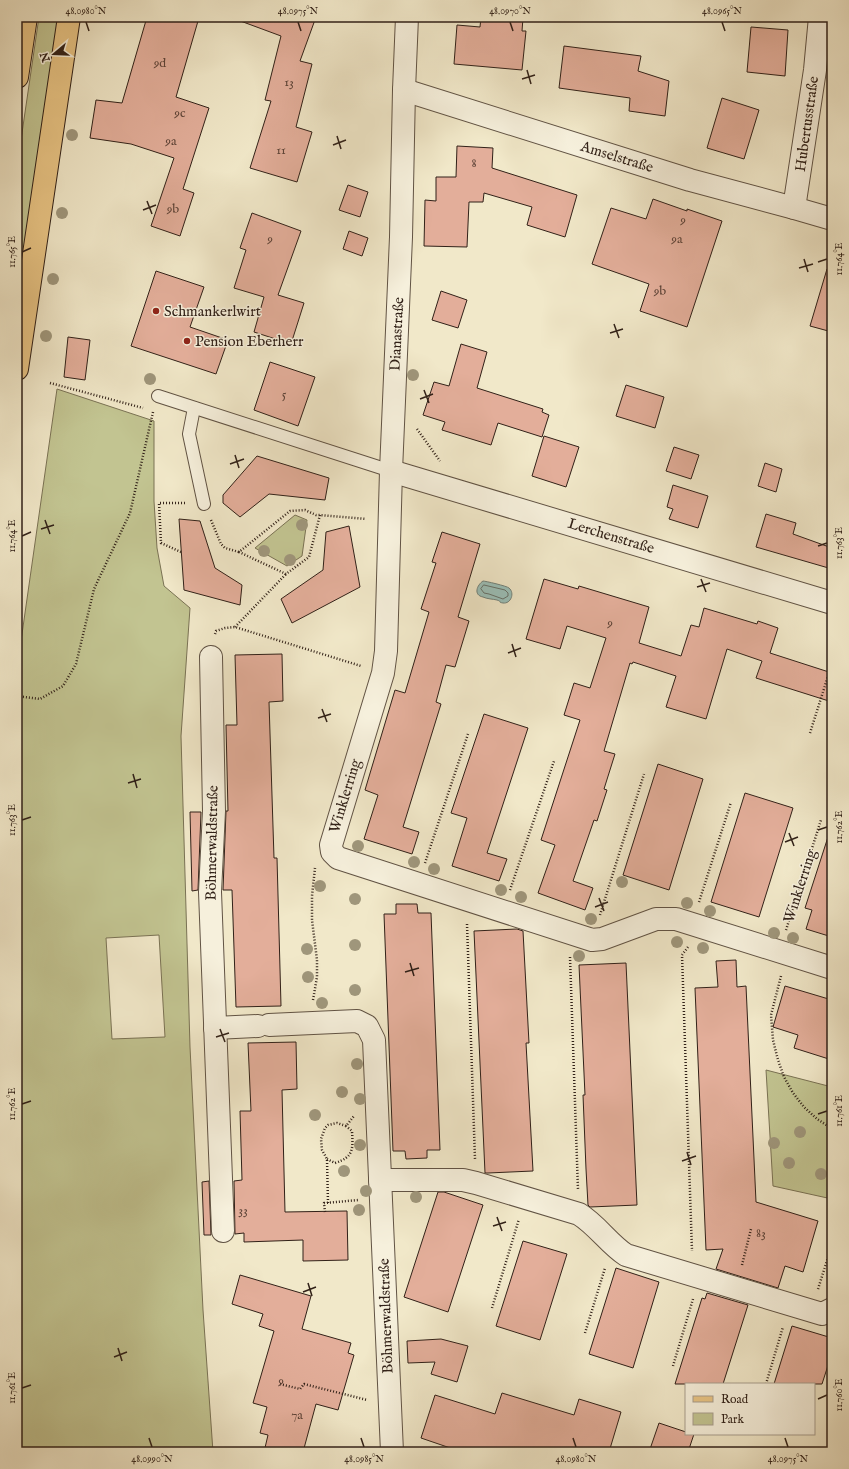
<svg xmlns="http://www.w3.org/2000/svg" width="849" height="1469" font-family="'IM FELL English',serif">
<rect width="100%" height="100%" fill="#f1e8c9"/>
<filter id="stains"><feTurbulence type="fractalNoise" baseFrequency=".005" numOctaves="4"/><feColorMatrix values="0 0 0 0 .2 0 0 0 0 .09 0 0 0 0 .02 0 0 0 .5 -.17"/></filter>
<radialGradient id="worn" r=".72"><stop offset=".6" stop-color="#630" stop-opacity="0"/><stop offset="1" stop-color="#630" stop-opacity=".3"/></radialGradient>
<g fill="#c2c491" stroke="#7a7254" fill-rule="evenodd">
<polygon points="39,17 60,17 17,313 17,167"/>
<path d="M57 389 154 421V501L157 548 164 586 190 608 181 736 190 1047 203 1310 213 1452H17V669ZM159 935 165 1037 112 1039 106 938Z"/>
<polygon points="295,515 307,520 302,556 287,566 255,548"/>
<polygon points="766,1070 832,1087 832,1199 773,1186"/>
</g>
<path fill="#9bc0b9" stroke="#718079" d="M483 581C485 581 507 586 509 588 515 593 511 604 503 603 497 602 503 602 497 600 493 599 487 599 483 597 473 595 477 585 483 581Z"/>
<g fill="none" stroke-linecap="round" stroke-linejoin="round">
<polygon stroke="#667068" stroke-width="1" points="484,585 505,590 508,593 508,596 503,599 489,594 484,593 481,589"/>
</g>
<g fill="#e3ae9a" stroke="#312118">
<polygon points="147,17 185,17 198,21 176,97 209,108 183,189 194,193 180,236 151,226 174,158 131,144 90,138 96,100 122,103"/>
<polygon points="236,17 316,17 300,61 312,64 296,127 312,132 297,182 250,168 271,101 265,100 281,36 235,19"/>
<polygon points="481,17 523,18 522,31 526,31 522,70 454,64 457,25 480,27"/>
<polygon points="751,27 788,30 785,76 747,72"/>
<polygon points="564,46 641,56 638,71 669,81 665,116 629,111 630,98 559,88"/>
<polygon points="722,98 759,110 744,159 707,148"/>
<polygon points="457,146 493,148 492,168 577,195 565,237 527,225 532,207 484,193 483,202 469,202 467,247 424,246 425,200 436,201 436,177 456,177"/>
<polygon points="348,185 368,192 360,217 339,210"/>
<polygon points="653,199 687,211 687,209 722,221 687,327 640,311 649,284 592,264 611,208 646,219"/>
<polygon points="252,213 301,231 278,295 304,303 291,344 254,332 264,297 234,288 246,250 240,248"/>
<polygon points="349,231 368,238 362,256 343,249"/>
<polygon points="827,269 832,270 832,332 810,326"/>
<polygon points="156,271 204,287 190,327 228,340 216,374 131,346"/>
<polygon points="441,291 467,300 458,328 432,320"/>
<polygon points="68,337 90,340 85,380 64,377"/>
<polygon points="461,344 487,352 477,388 543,409 542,412 549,415 542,437 498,423 491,445 442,430 445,422 423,415 434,382 449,386"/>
<polygon points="270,362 315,377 298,426 254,410"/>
<polygon points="626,385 664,397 655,428 616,416"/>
<polygon points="544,436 579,447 566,487 532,476"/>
<polygon points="674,447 699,455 691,479 666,471"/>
<polygon points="257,456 329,478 325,500 269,494 240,517 223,503 223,495"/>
<polygon points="765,463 782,469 776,492 758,486"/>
<polygon points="673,485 708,496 698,528 669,519 673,509 667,507"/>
<polygon points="766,514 796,523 793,534 832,548 832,569 756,547"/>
<polygon points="179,519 200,521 215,568 242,585 240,605 184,590"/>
<polygon points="349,526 360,587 292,623 281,599 323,570 326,532"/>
<polygon points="442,532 480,544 458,617 469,621 455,667 446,665 436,702 441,704 403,827 419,832 412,854 364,839 378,795 365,790 395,690 405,693 429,612 421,609 436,563 432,562"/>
<polygon points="544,579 578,589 579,586 649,607 639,643 681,656 691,625 699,627 704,608 757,624 758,621 778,628 770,653 832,673 832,702 756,678 762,661 727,649 706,719 666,707 676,676 633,662 632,664 630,663 604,751 615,754 604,789 607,790 597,821 594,820 573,881 593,888 585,910 538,893 555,845 541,840 580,720 564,715 574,683 590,688 606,638 567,626 560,649 526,639"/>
<polygon points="282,654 283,701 269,702 274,858 277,858 281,1006 236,1007 232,890 223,890 226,811 228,811 226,725 237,725 235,655"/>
<polygon points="484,714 528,728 487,853 507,859 499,881 452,866 467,818 451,813"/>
<polygon points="658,764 703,779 669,890 623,875"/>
<polygon points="745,793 793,808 759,917 711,902"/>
<polygon points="190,812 201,812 198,890 192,891"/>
<polygon points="828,837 832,837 832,937 806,929 812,910 805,908"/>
<polygon points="396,904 417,904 418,913 431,913 440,1150 427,1150 427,1158 406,1159 405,1151 393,1151 384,914 396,914"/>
<polygon points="517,929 523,931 529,1043 526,1043 533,1171 488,1173 485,1173 474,931"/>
<polygon points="736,960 737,987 746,986 756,1202 818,1221 803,1272 785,1266 778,1288 716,1269 723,1249 706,1250 695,988 718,987 716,961"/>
<polygon points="626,963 637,1205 590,1207 588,1205 586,1169 583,1095 585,1095 579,965"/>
<polygon points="785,986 832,1000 832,1060 794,1048 798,1035 773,1027"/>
<polygon points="296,1042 297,1089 282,1090 285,1212 347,1211 348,1260 303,1261 303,1240 244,1242 244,1233 235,1234 234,1181 242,1180 240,1111 251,1111 248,1043"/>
<polygon points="209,1181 211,1235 204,1235 202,1182"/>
<polygon points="438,1192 444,1192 483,1205 448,1312 404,1297"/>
<polygon points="523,1241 567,1254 540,1340 496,1326"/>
<polygon points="616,1268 659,1282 633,1368 589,1354"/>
<polygon points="240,1275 311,1296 302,1329 351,1343 348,1353 354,1355 338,1410 316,1404 303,1452 264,1452 268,1435 260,1433 267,1407 253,1403 274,1331 259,1326 263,1314 232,1304"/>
<polygon points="707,1293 748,1305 723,1384 675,1384 702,1298 705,1299"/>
<polygon points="792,1326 832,1338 832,1353 822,1384 774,1384"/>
<polygon points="441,1339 468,1346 457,1382 431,1374 435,1362 408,1363 407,1341"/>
<polygon points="502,1393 574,1415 579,1399 621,1412 609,1452 462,1452 421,1438 435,1395 495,1414"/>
<polygon points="659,1423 686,1432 686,1434 694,1434 688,1452 649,1452"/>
</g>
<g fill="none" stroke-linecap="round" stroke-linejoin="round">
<g stroke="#615344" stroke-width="14">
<g id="service">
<polyline points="158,396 391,471"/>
<polyline points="194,408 189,434 204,504"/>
</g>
</g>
<g stroke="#615344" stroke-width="24">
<g id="minor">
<polyline points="407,17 404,90 401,237 391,471 386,651 383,673 331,845 332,852 338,858 592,940 602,939 656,919 676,919 832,968"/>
<polyline points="404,90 690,180 794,208 832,219"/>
<polyline points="794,208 815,70 820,17"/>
<polyline points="391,471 832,603"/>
<polyline points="211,657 214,811 210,892 223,1231"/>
<polyline points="269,1025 357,1021 367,1026 374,1040 392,1452"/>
<polyline points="215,1028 258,1026"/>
<path d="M380 1180H463L476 1183 579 1214C597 1225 609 1244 626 1255L822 1314 832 1309"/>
</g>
</g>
<g stroke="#312118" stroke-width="24">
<g id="primary">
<polyline points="17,77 26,17"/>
<polyline points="17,369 69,17"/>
</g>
</g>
<g stroke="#312118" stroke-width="2.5" stroke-dasharray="1 2" stroke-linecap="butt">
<polyline points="50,383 143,408"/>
<polyline points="417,429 440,461"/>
<polyline points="320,515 309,557 286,574 239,552 290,511 305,510 316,515 320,515 366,519"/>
<polyline points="211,520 221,544 225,548 239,552"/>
<polyline points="181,552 161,543 159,503 185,503"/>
<polyline points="235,627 286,574"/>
<polyline points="215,634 216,631 225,628 235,627 361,666"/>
<polyline points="17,696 40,699 63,686 76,664 94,589 130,513 153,412"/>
<polyline points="810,733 829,673 832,673"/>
<polyline points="425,863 468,734"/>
<polyline points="510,890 554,761"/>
<polyline points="699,902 731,802"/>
<polyline points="600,915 644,774"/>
<polyline points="467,924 475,1159"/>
<polyline points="786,930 821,820"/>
<polyline points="688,947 682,955 692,1251"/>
<polyline points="570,957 578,1190"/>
<polyline points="781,976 771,1015 773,1040 778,1060 784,1077 793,1093 804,1107 817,1119 828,1126 832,1136"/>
<polyline points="313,1000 317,977 317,960 312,920 312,896 315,868"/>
<path d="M327 1159 335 1163C354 1157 353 1149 352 1131L346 1126"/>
<polyline points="328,1203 327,1159 322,1150 321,1139 325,1128 328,1125 337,1123 346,1126 354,1116"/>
<polyline points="325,1212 324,1203 359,1200"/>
<polyline points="742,1265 751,1229"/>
<polyline points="818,1289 832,1245"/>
<polyline points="492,1308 519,1219"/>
<polyline points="585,1333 605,1268"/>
<polyline points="673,1366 693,1299"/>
<polyline points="280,1384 300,1389 304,1384 367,1400"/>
<polyline points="766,1384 783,1327"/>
</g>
<use href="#service" stroke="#f6f0dc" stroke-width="12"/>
<use href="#minor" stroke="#f6f0dc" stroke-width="22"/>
<use href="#primary" stroke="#e8c484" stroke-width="22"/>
</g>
<g fill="#9f967b">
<circle cx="72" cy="135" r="6"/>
<circle cx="62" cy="213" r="6"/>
<circle cx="53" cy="279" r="6"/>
<circle cx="46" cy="336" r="6"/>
<circle cx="413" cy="375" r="6"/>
<circle cx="150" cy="379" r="6"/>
<circle cx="302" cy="525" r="6"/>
<circle cx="264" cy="551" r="6"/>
<circle cx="290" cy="560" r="6"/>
<circle cx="358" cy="846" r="6"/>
<circle cx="414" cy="862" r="6"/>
<circle cx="434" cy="869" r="6"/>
<circle cx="622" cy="882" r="6"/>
<circle cx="320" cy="886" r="6"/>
<circle cx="501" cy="890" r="6"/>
<circle cx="521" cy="897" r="6"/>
<circle cx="355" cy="899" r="6"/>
<circle cx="687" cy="903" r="6"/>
<circle cx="710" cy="911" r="6"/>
<circle cx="591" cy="919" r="6"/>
<circle cx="774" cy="933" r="6"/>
<circle cx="793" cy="938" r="6"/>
<circle cx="677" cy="942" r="6"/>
<circle cx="355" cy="945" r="6"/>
<circle cx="703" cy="948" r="6"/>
<circle cx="307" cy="949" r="6"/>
<circle cx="579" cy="956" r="6"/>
<circle cx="308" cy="977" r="6"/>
<circle cx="355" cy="990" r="6"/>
<circle cx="322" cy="1003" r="6"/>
<circle cx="357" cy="1064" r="6"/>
<circle cx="342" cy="1092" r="6"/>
<circle cx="360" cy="1099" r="6"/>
<circle cx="315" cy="1115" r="6"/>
<circle cx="800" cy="1132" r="6"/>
<circle cx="774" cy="1143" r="6"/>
<circle cx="360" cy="1145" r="6"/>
<circle cx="789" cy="1163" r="6"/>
<circle cx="344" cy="1171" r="6"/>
<circle cx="821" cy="1174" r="6"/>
<circle cx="366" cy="1191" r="6"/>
<circle cx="416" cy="1197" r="6"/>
<circle cx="359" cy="1210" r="6"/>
</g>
<path fill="none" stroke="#312118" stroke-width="1.5" d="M86 22 89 31M298 22 301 31M510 22 513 31M722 22 725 31M527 70 531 84M522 79 535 75M337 136 341 149M333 145 346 140M147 201 152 214M143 210 156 205M22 252 31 248M804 259 808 272M818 262 827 259M799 268 813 264M614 324 619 338M610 333 623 329M424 390 429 403M420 399 433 394M235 455 239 468M230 464 244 459M45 520 50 534M41 529 54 525M22 536 31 532M818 546 827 543M701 579 706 592M697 587 710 583M512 644 516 657M508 653 521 648M322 709 327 722M318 718 331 714M133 774 137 788M128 783 141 779M22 820 31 817M818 830 827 827M789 833 794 846M785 842 798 837M599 898 604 911M595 907 608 902M410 963 414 976M405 972 419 968M220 1029 225 1042M216 1037 229 1033M22 1104 31 1101M818 1114 827 1111M687 1152 691 1165M682 1161 696 1156M497 1217 502 1231M493 1226 506 1222M308 1283 312 1296M303 1292 316 1287M118 1348 122 1361M114 1357 127 1352M22 1388 31 1385M818 1399 827 1395M149 1438 152 1447M361 1438 364 1447M573 1438 576 1447M785 1438 788 1447"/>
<g fill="#8f2418" stroke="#f6f0dc" stroke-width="1.5">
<circle cx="156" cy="311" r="4"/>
<circle cx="187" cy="341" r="4"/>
</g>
<g text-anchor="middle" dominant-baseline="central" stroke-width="3" stroke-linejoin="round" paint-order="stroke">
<g font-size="13" fill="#5e4438">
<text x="160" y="63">9d</text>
<text x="289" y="82">13</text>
<text x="180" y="113">9c</text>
<text x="171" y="141">9a</text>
<text x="281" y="150">11</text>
<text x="474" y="163">8</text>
<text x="173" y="209">9b</text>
<text x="683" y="220">9</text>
<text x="270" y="239">9</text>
<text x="677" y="239">9a</text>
<text x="660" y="291">9b</text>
<text x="284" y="394">5</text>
<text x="610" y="623">9</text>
<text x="243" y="1210">33</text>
<text x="761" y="1233">83</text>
<text x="281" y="1381">9</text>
<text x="297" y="1415">7a</text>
</g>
<g font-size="15" fill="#312118" stroke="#f6f0dc">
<text transform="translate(807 124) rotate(-82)">Hubertusstraße</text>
<text transform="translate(617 157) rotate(17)">Amselstraße</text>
<text transform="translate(397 334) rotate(-87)">Dianastraße</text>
<text transform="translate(611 536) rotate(17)">Lerchenstraße</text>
<text transform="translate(345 796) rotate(-73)">Winklerring</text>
<text transform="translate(212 843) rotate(-89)">Böhmerwaldstraße</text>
<text transform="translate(800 886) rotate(-72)">Winklerring</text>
<text transform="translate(386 1316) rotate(-92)">Böhmerwaldstraße</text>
</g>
<g font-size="15" fill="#312118" stroke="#f6f0dc" text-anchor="start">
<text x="164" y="311">Schmankerlwirt</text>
<text x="195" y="341">Pension Eberherr</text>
</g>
</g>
<rect width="849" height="1469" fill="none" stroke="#f1e8c9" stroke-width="44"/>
<rect x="685" y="1383" width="130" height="52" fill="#f6f0dc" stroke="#a79d8e"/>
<rect x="693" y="1396" width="20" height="6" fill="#e8c484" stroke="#a79d8e"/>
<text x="721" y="1403" font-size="12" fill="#312118">Road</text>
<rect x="693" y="1413" width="20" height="12" fill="#c2c491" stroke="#a79d8e"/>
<text x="721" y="1423" font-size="12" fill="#312118">Park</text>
<g transform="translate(54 54) rotate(251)" stroke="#f6f0dc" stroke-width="3" paint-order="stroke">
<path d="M0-3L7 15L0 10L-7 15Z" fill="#312118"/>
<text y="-6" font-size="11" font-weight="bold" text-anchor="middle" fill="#312118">N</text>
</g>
<rect x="22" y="22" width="805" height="1425" fill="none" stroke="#312118" stroke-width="1.5"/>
<g font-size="10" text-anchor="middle" fill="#312118">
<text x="86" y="14">48.0980°N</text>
<text x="298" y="14">48.0975°N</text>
<text x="510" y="14">48.0970°N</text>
<text x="722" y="14">48.0965°N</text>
<text transform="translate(11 252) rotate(-90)" y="4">11.765°E</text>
<text transform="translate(838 259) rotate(-90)" y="4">11.764°E</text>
<text transform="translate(11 536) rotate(-90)" y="4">11.764°E</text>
<text transform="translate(838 543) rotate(-90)" y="4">11.763°E</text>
<text transform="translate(11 820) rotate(-90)" y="4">11.763°E</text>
<text transform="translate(838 827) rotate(-90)" y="4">11.762°E</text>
<text transform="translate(11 1104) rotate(-90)" y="4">11.762°E</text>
<text transform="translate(838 1111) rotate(-90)" y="4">11.761°E</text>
<text transform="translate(11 1388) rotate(-90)" y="4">11.761°E</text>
<text transform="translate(838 1395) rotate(-90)" y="4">11.760°E</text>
<text x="152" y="1462">48.0990°N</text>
<text x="364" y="1462">48.0985°N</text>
<text x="576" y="1462">48.0980°N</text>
<text x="788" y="1462">48.0975°N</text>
</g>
<rect width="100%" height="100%" filter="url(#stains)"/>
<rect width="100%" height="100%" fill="url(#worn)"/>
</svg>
